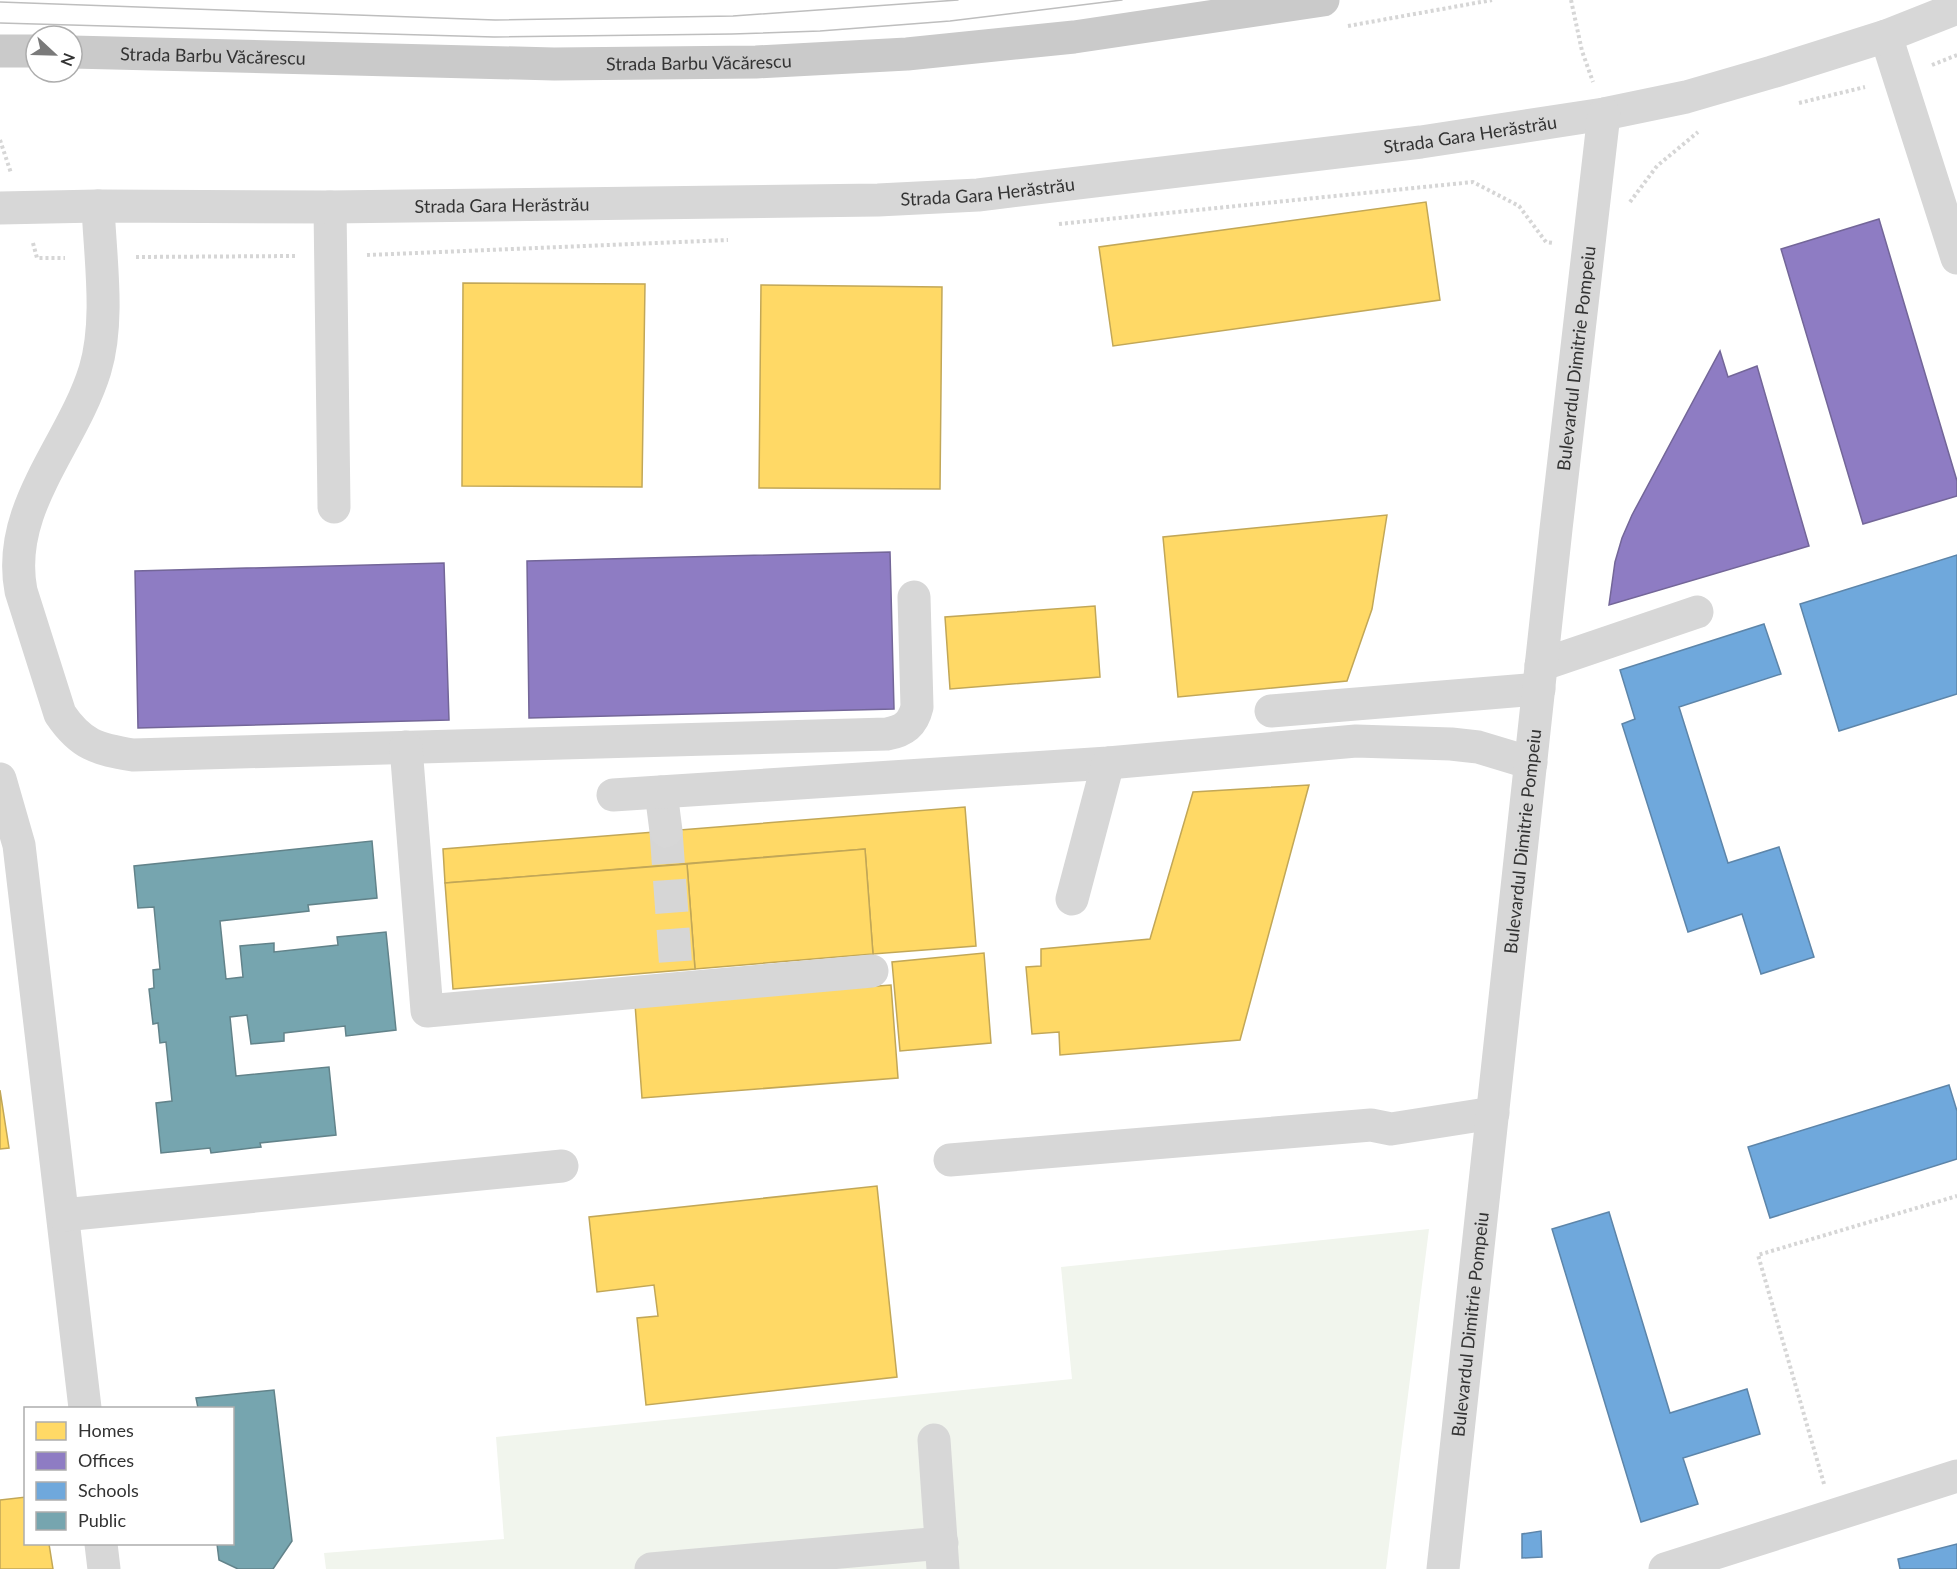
<svg xmlns="http://www.w3.org/2000/svg" width="1957" height="1569" font-family="Lato,sans-serif">
<rect width="100%" height="100%" fill="#fff"/>
<polygon fill="#f1f5ed" points="1429,1229 1386,1569 326,1569 324,1553 504,1539 496,1437 1072,1379 1061,1267"/>
<g fill="#ffd966" stroke="#c2a757" stroke-width="1.5">
<polygon points="1426,202 1440,300 1113,346 1099,247"/>
<polygon points="463,283 645,284 642,487 462,486"/>
<polygon points="761,285 942,287 940,489 759,488"/>
<polygon points="1387,515 1372,609 1347,681 1178,697 1163,537"/>
<polygon points="1095,606 1100,677 950,689 945,617"/>
<polygon points="1309,785 1240,1040 1060,1055 1059,1032 1032,1034 1026,967 1041,966 1041,949 1150,939 1193,792"/>
<polygon points="965,807 976,946 873,954 865,849 445,883 443,849"/>
<polygon points="865,849 873,954 695,969 687,864"/>
<polygon points="687,864 695,969 453,989 445,883"/>
<polygon points="984,953 991,1043 900,1051 892,962"/>
<polygon points="891,985 898,1078 642,1098 635,1004"/>
<polygon points="0,1090 9,1148 0,1149"/>
<polygon points="877,1186 897,1377 646,1405 637,1318 658,1316 654,1285 597,1292 589,1217"/>
<polygon points="26,1497 26,1544 49,1544 53,1569 0,1569 0,1500"/>
</g>
<g fill="#8e7cc3" stroke="#736698" stroke-width="1.5">
<polygon points="1879,219 1957,481 1957,496 1863,524 1781,249"/>
<polygon points="1720,351 1728,377 1757,366 1809,546 1609,605 1615,562 1622,538 1632,515"/>
<polygon points="890,552 894,709 529,718 527,561"/>
<polygon points="444,563 449,720 138,728 135,571"/>
</g>
<g fill="#6fa8dc" stroke="#5d85a9" stroke-width="1.5">
<polygon points="1957,555 1957,694 1839,731 1800,604"/>
<polygon points="1764,624 1781,674 1679,707 1728,863 1779,847 1814,957 1761,974 1742,914 1688,932 1622,724 1635,719 1620,670"/>
<polygon points="1949,1085 1957,1111 1957,1159 1770,1218 1748,1147"/>
<polygon points="1609,1212 1670,1413 1747,1389 1760,1434 1683,1458 1698,1504 1641,1522 1552,1229"/>
<polygon points="1541,1531 1542,1557 1522,1558 1522,1534"/>
<polygon points="1957,1544 1957,1569 1900,1569 1898,1559"/>
</g>
<g fill="#76a5af" stroke="#62838a" stroke-width="1.5">
<polygon points="372,841 377,898 308,905 309,911 220,921 226,979 243,977 240,946 274,943 274,952 338,945 337,937 386,932 396,1030 346,1036 345,1026 284,1033 284,1041 251,1044 247,1015 230,1017 236,1076 329,1067 336,1135 260,1143 261,1147 211,1153 210,1148 161,1153 156,1103 172,1101 166,1042 160,1043 158,1023 153,1024 149,989 154,988 153,970 160,969 154,907 138,908 134,866"/>
<polygon points="274,1390 292,1541 273,1569 238,1569 219,1560 217,1544 232,1544 232,1408 198,1408 196,1398"/>
</g>
<g fill="none" stroke-linecap="round" stroke-linejoin="round">
<polyline stroke="#d6d6d6" stroke-width="33" stroke-dasharray="33 16" stroke-linecap="butt" points="666,831 676,970"/>
<g stroke="#d6d6d6" stroke-width="4" stroke-dasharray="3 3" stroke-linecap="butt">
<polyline points="1571,0 1582,51 1593,82"/>
<polyline points="1348,26 1492,0"/>
<polyline points="1932,65 1957,55"/>
<polyline points="1799,103 1865,87"/>
<polyline points="0,140 11,173"/>
<polyline points="1630,202 1657,166 1698,132"/>
<polyline points="1059,224 1473,182 1519,206 1546,242 1553,243"/>
<polyline points="33,243 37,258 65,258"/>
<polyline points="367,255 728,240"/>
<polyline points="136,257 296,256"/>
<polyline points="1824,1484 1758,1255 1957,1196"/>
</g>
<g stroke="#d7d7d7" stroke-width="33">
<polyline points="1886,36 1957,258"/>
<path d="M98 206C100 257 110 321 95 370 72 445 5 508 21 591L60 714C81 745 97 749 133 755L887 734C904 731 913 724 917 707L914 597"/>
<polyline points="330,207 334,507"/>
<path id="s1" d="M0 208 98 206 330 207 878 200 978 195 1421 142 1604 114 1686 97 1772 72 1886 36 1957 8"/>
<polyline points="1541,665 1697,612"/>
<polyline points="1271,711 1539,689"/>
<polyline points="406,747 427,1011 872,971"/>
<polyline points="0,779 19,845 85,1408"/>
<polyline points="661,792 666,831"/>
<polyline points="613,795 1108,763 1356,741 1451,744 1478,747 1531,763"/>
<polyline points="1072,899 1108,763"/>
<polyline points="950,1160 1371,1125 1391,1129 1493,1113"/>
<polyline points="63,1215 562,1166"/>
<polyline points="934,1440 943,1569"/>
<polyline points="101,1544 104,1569"/>
<polyline points="651,1569 942,1543"/>
<path id="s2" d="M1443 1569 1556 529 1604 114"/>
<polyline points="1665,1569 1957,1476"/>
</g>
<g stroke="#cacaca" stroke-width="33">
<polyline points="0,51 36,51"/>
<path id="s3" d="M72 52 554 64 756 62 907 54 1074 37 1323 0"/>
</g>
<g stroke="#bebebe" stroke-width="1.5">
<polyline points="0,2 495,20 733,16 958,0"/>
<polyline points="0,23 494,37 732,34 820,31 950,21 1122,0"/>
</g>
</g>
<g text-anchor="middle" dominant-baseline="central" stroke-width="6" stroke-linejoin="round" paint-order="stroke">
<g font-size="18" fill="#333" stroke="#fff">
<text stroke="none"><textPath href="#s3" startOffset="141">Strada Barbu Văcărescu</textPath></text>
<text stroke="none"><textPath href="#s3" startOffset="627">Strada Barbu Văcărescu</textPath></text>
<text stroke="none"><textPath href="#s1" startOffset="1474">Strada Gara Herăstrău</textPath></text>
<text stroke="none"><textPath href="#s1" startOffset="988">Strada Gara Herăstrău</textPath></text>
<text stroke="none"><textPath href="#s1" startOffset="502">Strada Gara Herăstrău</textPath></text>
<text stroke="none"><textPath href="#s2" startOffset="1218">Bulevardul Dimitrie Pompeiu</textPath></text>
<text stroke="none"><textPath href="#s2" startOffset="732">Bulevardul Dimitrie Pompeiu</textPath></text>
<text stroke="none"><textPath href="#s2" startOffset="246">Bulevardul Dimitrie Pompeiu</textPath></text>
</g>
</g>
<rect x="24" y="1407" width="210" height="138" fill="#ffffff" stroke="#adadad" stroke-width="1.5"/>
<rect x="36" y="1422" width="30" height="18" fill="#ffd966" stroke="#adadad" stroke-width="1.5"/>
<text x="78" y="1437" font-size="18" fill="#333333">Homes</text>
<rect x="36" y="1452" width="30" height="18" fill="#8e7cc3" stroke="#adadad" stroke-width="1.5"/>
<text x="78" y="1467" font-size="18" fill="#333333">Offices</text>
<rect x="36" y="1482" width="30" height="18" fill="#6fa8dc" stroke="#adadad" stroke-width="1.5"/>
<text x="78" y="1497" font-size="18" fill="#333333">Schools</text>
<rect x="36" y="1512" width="30" height="18" fill="#76a5af" stroke="#adadad" stroke-width="1.5"/>
<text x="78" y="1527" font-size="18" fill="#333333">Public</text>
<g transform="translate(54 54) rotate(112)"><circle r="28" fill="#ffffff" stroke="#adadad" stroke-width="1.5"/>
<path d="M0-4.5L10 22L0 15L-10 22Z" fill="#7a7a7a"/>
<text y="-9" font-size="16" font-weight="bold" text-anchor="middle" fill="#333333">N</text>
</g>
</svg>
